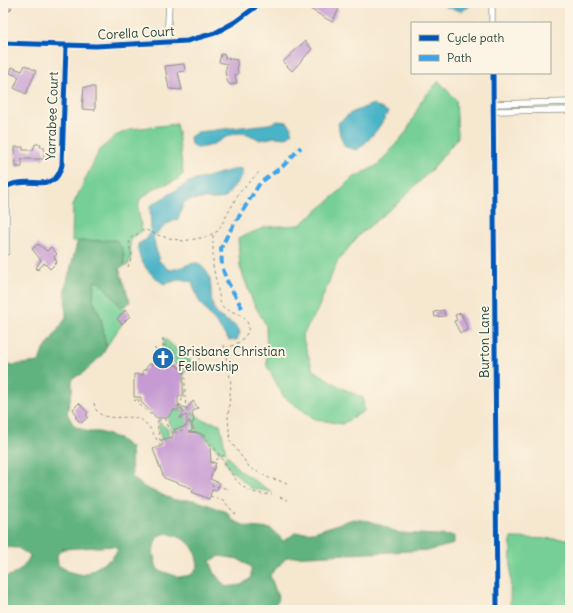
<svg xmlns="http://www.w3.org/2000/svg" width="573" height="613" font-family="Delius,sans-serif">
<rect width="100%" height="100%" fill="#fcf5e5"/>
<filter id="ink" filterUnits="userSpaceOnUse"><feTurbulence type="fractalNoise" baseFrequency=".025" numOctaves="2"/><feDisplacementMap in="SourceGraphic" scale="8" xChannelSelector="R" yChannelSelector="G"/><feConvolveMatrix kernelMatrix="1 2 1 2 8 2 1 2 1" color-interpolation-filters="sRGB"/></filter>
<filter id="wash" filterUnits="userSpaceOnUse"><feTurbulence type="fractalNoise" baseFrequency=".012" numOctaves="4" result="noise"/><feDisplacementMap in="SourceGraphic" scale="16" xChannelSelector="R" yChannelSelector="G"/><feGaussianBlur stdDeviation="0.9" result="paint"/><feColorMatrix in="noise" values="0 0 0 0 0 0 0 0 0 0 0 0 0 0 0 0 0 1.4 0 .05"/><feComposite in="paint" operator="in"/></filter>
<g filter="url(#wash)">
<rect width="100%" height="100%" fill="#f6e7cf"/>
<g fill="#76d096" stroke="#4a8665">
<polygon points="439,81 456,100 458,137 435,166 399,202 359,235 337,262 317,311 302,336 313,370 344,389 363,398 364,411 342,424 315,419 284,397 267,366 266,325 253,302 240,267 238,238 266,227 300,225 330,200 351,179 378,165 407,131 422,100"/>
<path d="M177 124 183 174 177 180 155 188 140 199 138 209 142 231C120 244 137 248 128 265L124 266V254L93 242 72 241 73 205 99 151 115 136 132 129Z"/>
<polygon points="94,281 101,283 125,310 117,319 122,324 106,347 101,318 93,300"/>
<path d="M164 338 194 364 188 370C181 371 171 362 169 354H164Z"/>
<circle cx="178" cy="420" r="10"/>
<polygon points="192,411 203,420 220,424 226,452 218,451 205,436 195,430 190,413"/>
<polygon points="159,422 168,429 169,439 162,440 159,431"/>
<polygon points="227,455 239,470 272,492 250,488 235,473 231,472 224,459"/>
<polygon points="511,538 570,539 570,610 510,610"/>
</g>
<path fill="#60b27f" stroke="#40785a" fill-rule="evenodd" d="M116 240C124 248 124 255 124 266L119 268 130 302 122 308 101 283 94 281 93 300 101 318 106 347 102 355 82 374 72 378V391L67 413 74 426 88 432H99L118 438 131 448 132 477 144 487 174 500H195L227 512 232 520 248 527 271 529 284 541 295 533 314 532 353 519 370 521 400 533 454 536V544L431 550 287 557 270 575 279 600 267 610H3V577C17 576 24 567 31 556L18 548 3 547V366L39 362 42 353 66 318 65 289 77 243 79 241ZM167 533C188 540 195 543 198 566L191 575 179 577 158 570C153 557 151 549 158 536ZM114 546 118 550 111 559 84 575 70 572 58 565 57 555 63 549ZM220 556 238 559 251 567V578L241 585 226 587 215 574 210 561Z"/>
<g fill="#4ab4c8" stroke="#34787e">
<polygon points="441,3 468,3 469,7 461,11 446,7"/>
<path d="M373 104 388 112C380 127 371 139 357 150L345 147 340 135 338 123 351 113Z"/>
<path d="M278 121 287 122 292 128 291 134 286 138 275 137 260 140C228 121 226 147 196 148L191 144 190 137 198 132 269 124Z"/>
<path d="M239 168 242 170 241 177 225 198C211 201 199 196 184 202L178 219 167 224 153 237 159 261 169 270C180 269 187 263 198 263 201 266 205 269 207 272 214 283 208 299 215 311 220 321 235 321 240 332L237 340H229L199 301 192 282 182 279 164 284C150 275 137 261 138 244L147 239 151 229 150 206 189 182Z"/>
</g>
<g id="blocks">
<g fill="#c69bd3">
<polygon points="5,3 8,3 12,8 3,16 3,5"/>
<polygon points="313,3 327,3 339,9 332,22 310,9"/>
<polygon points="305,41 312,49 292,71 283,62"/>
<polygon points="221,54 225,55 225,58 237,60 238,74 235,75 237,83 230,85 229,83 228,83 225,72 227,64 219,62"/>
<polygon points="184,64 185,71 178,72 182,90 169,89 165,66"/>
<polygon points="25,65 36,71 26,94 14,88 19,77 10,73 12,67 22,71"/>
<polygon points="84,87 95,87 95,110 82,109"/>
<polygon points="35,144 41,144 40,147 44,147 44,159 22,159 22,167 16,167 15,147 23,147 23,150 33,150"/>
<polygon points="38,244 47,251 51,247 57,254 54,257 57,262 50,269 44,263 38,270 36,268 41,260 32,249"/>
<polygon points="125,310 130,316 122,324 117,319"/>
<polygon points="444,310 445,316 435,317 434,312"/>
<polygon points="461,313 468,330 460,333 454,321 457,320 455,315"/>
<polygon points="159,354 169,354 170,365 177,365 179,368 183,370 183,396 178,396 178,404 187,409 193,401 198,408 192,412 194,422 192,422 192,431 188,432 199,433 205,436 210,447 211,463 216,463 210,479 220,483 216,491 212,490 209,499 192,492 194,489 164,478 153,449 163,445 161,440 172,437 175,429 184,427 187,424 187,416 186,415 179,419 184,412 178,405 178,410 174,410 167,418 157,418 141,402 141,397 134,397 134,374 143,375 143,370 145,370 149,364 154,364 154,359 159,359"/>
<polygon points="79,403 88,413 86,415 88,417 81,423 75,417 77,416 73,409"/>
</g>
</g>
</g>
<g filter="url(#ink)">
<use href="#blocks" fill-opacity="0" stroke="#8a9282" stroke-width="1"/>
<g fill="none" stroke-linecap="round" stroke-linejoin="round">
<g stroke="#8a9282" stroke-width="7">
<g id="minor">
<polyline points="492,3 492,23"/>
<polyline points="3,43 96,46 187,41 215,33 235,22 261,3"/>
<polyline points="167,43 169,3"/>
<polyline points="493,73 497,610"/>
<polyline points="493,104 570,102"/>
<polyline points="493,111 570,110"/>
<path d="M3 186 6 187C10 185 14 183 18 183 39 179 55 192 62 165L66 46"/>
<polyline points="6,187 6,252"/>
</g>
</g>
<g stroke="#8a9282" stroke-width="1" stroke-dasharray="3 3" stroke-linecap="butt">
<path d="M213 235V266L221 305C227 312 236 311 243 317 258 330 239 345 226 348"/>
<polyline points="128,267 132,256 129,244 131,238 142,231 146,230 160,236 183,241 206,237 218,231 239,193 260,171"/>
<path d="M163 345C171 346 181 355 183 364 187 376 183 396 187 412L192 408"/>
<polyline points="224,345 231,384 228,418 230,441 250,468 269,478 287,483"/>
<path d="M154 348 162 354H169L170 359 184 372C192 372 194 363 200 358 205 354 212 354 216 349"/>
<polyline points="163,353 163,337"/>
<polyline points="138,399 140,405 157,420 166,420"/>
<polyline points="134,401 138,399 138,397"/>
<path d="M94 403C97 426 126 413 140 419 149 423 155 438 161 446"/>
<polyline points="179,407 183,397"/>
<path d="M166 418C166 453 213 413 176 407"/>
<path d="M158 420C156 429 161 436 160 444"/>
<path d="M190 422C196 435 206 438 215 449 231 470 238 497 272 494"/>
<polyline points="172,431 172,442"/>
<polyline points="211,463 226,454"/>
<polyline points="211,485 229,489"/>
<polyline points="210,496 223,500 235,514 238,512"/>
<polyline points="280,497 287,500"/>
</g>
<use href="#minor" stroke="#fff" stroke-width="5.5"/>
<polyline stroke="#3da4eb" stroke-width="4" stroke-dasharray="8 4" stroke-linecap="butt" points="242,308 226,279 222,266 221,248 228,234 260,183 283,166 301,147"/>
<g stroke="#fcf5e5" stroke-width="8">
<g id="cycleway">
<polyline points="3,43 96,46 187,41 215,33 235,22 261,3"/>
<polyline points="493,73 497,610"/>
<path d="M3 186 6 187C10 185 14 183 18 183 39 179 55 192 62 165L66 46"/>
</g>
</g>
<use href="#cycleway" stroke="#0057b8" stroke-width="5"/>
</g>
</g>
<defs>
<g id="church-disc" transform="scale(1.15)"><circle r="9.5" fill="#1f6fb2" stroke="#fcf5e5"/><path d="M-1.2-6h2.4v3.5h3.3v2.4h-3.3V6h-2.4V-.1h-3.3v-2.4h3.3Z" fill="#fff"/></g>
</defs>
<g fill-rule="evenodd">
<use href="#church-disc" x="163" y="358"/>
</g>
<g text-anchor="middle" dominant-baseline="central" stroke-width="4" stroke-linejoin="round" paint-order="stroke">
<g font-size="13" fill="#1f3d34" stroke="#fcf5e5">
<text transform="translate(136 33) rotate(-3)">Corella Court</text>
<text transform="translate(52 116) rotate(-88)">Yarrabee Court</text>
<text transform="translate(484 342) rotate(-90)">Burton Lane</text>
</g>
<g font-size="13" fill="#1f3d34" stroke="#fcf5e5" text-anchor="start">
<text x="178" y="351">Brisbane Christian<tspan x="178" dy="15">Fellowship</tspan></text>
</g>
</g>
<rect width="573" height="613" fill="none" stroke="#fcf5e5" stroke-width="16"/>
<rect x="411" y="22" width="140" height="52" fill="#fcf5e5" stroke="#a4ab9e"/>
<rect x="419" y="35" width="20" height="6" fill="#0057b8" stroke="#a4ab9e"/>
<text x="447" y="42" font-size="12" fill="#1f3d34">Cycle path</text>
<rect x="419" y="55" width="20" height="6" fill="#3da4eb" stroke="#a4ab9e"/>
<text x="447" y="62" font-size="12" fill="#1f3d34">Path</text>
</svg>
